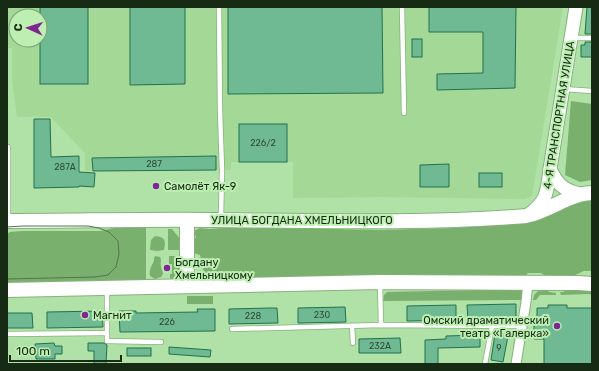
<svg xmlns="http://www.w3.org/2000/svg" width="599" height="371" font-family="Rubik,sans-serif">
<rect width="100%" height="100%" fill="#b0e1a6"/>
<path fill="#a3d897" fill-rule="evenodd" d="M7 7H563L532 196 525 199 383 197 293 198V162H231V170L85 171V153L51 117H17L12 80V48H7ZM16 16H40V40H16Z"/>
<g fill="#7ab06e">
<polygon points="571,101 592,104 592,180 580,182 565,175"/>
<polygon points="592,200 592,271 584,271 573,276 547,277 541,273 528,273 525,276 210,282 204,272 200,255 194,253 193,238 196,238 194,231 200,228 209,229 236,227 379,230 455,228 505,224 535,221 548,216 560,209 573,204"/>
<polygon points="114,228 146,228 146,282 7,283 7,234 10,232 22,231 100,231"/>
<polygon points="168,229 172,229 180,239 180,250 168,250"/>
<path d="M155 236C165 237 166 240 164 250L157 251 150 250 151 240Z"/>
<path d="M155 256 160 257C162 261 160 262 161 267 161 269 163 271 163 274L161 277 155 279 150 276C149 269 151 267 154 261V258Z"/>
<polygon points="169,256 180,256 182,279 170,283 170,274 172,274 172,264 169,264"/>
<polygon points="522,289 525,294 523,300 383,301 384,295 387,292"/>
<polygon points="540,289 546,289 549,292 556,293 556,295 540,295 536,300 533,300 534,295"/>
<polygon points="565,289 586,290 592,292 592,295 589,294 561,295 560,292 564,292"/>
<rect x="187" y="296" width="26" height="8"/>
</g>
<g fill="#6fba93" stroke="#22714e">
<rect x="40" y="7" width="48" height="77"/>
<polygon points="130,7 185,7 185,84 130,85"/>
<polygon points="228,7 382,7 383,93 228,94"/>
<polygon points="429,7 516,7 515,88 437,90 437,74 483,73 483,32 429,32"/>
<polygon points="587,7 592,7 592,34 585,34"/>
<rect x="412" y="39" width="10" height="18"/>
<polygon points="585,42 592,42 592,57 581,57 581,45 585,45"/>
<polygon points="34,119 50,119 51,157 79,156 79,172 95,173 94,187 79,186 79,187 34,188"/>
<rect x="239" y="124" width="48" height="38"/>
<polygon points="216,156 216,170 93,171 92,158"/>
<polygon points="449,164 449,187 420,187 420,165"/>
<rect x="479" y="173" width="23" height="14"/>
<polygon points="516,304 516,319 468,320 467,305"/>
<polygon points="456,305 456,320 407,321 407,306"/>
<polygon points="548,305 567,305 567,308 592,308 592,364 544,364 544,339 534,339 534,318 537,318 537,308 548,308"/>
<polygon points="345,307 346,322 298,323 298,308"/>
<polygon points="270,308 277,308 278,323 229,324 229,309"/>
<polygon points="197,309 215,309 215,331 120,332 119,311 136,311 136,313 198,312"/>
<polygon points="102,311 103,327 47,328 47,312"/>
<polygon points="7,313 32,313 33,328 7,328"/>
<polygon points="495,334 508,336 503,362 491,360"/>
<polygon points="480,335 480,347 438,348 438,364 425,364 425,340 446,339 446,336"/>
<polygon points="400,338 401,353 359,353 359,339"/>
<polygon points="54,343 55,346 62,346 62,354 55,354 55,359 36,359 35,344"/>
<polygon points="88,343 104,343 107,345 106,364 94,364 94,351 88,351"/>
<polygon points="169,347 211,350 210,357 169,354"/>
<rect x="127" y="348" width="24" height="8"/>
</g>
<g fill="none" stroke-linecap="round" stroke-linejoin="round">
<g stroke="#84b37a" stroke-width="6">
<g id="lane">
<polyline points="219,7 220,110 222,170 221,218"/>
<polyline points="402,7 404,113"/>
<polyline points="572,38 592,38"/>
<polyline points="564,89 592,91"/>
<polyline points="7,147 8,147 8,220"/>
<polyline points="380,283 381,325"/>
<polyline points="352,326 353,343"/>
<polyline points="232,329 381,325 522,326"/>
<polyline points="107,333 107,341 161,342"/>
<polyline points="7,334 107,333 107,289"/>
<polyline points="485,364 492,326"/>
</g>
</g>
<g stroke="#84b37a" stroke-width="11">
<polyline id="street" points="516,364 526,302 528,282"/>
</g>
<g stroke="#84b37a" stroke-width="15">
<g id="secondary">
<path d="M550 169C557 184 563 190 580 194"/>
<path d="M528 215C548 201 547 191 550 169L576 7"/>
</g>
</g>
<g stroke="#84b37a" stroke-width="16">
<g id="primary">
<polyline points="187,220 187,286"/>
<path d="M7 221C77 221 148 219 218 220 321 221 424 224 526 216 545 212 561 200 579 195 583 194 588 193 592 193"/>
<polyline points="7,290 380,282 579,283 592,284"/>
</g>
</g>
<use href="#lane" stroke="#fff" stroke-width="4.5"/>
<use href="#street" stroke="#fff" stroke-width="9"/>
<use href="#secondary" stroke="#fff" stroke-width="13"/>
<use href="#primary" stroke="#fff" stroke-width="14"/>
<polyline stroke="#54734e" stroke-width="1" points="7,227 23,226 88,226 99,228 109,232 118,241 119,254 116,267 108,275 95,277 7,279"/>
</g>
<g fill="#802693" stroke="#bdeeb2" stroke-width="1.5">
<circle cx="156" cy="186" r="4"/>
<circle cx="167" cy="268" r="4"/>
<circle cx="85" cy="315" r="4"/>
<circle cx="557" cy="326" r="4"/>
</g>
<g text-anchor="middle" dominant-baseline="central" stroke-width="4" stroke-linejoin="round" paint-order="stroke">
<g font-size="9" fill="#2d4e34">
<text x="263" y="143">226/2</text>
<text x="154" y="164">287</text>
<text x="65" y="167">287А</text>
<text x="322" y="315">230</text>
<text x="253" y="316">228</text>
<text x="167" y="322">226</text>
<text x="380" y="346">232А</text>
<text x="499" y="348">9</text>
</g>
<g font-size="11" fill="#172a14" stroke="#bdeeb2">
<text transform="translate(559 115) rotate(-81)">4-Я ТРАНСПОРТНАЯ УЛИЦА</text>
<text x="302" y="220">УЛИЦА БОГДАНА ХМЕЛЬНИЦКОГО</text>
</g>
<g font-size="11" fill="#172a14" stroke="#bdeeb2" text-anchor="start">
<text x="164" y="186">Самолёт Як-9</text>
<text x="175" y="262">Богдану<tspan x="175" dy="13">Хмельницкому</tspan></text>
<text x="93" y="315">Магнит</text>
<text x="549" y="320" text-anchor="end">Омский драматический<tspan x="549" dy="13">театр «Галерка»</tspan></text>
</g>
</g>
<rect width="599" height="371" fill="none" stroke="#172a14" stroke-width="16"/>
<g transform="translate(28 28) rotate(273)"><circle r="19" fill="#bdeeb2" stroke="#7ba073"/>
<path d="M0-3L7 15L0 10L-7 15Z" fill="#802693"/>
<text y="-6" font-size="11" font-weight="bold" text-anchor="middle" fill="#172a14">С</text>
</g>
<path d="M10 355v6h111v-6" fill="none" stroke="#172a14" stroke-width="2"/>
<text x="16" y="355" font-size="12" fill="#172a14" stroke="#bdeeb2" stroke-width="3" paint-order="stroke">100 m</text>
</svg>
